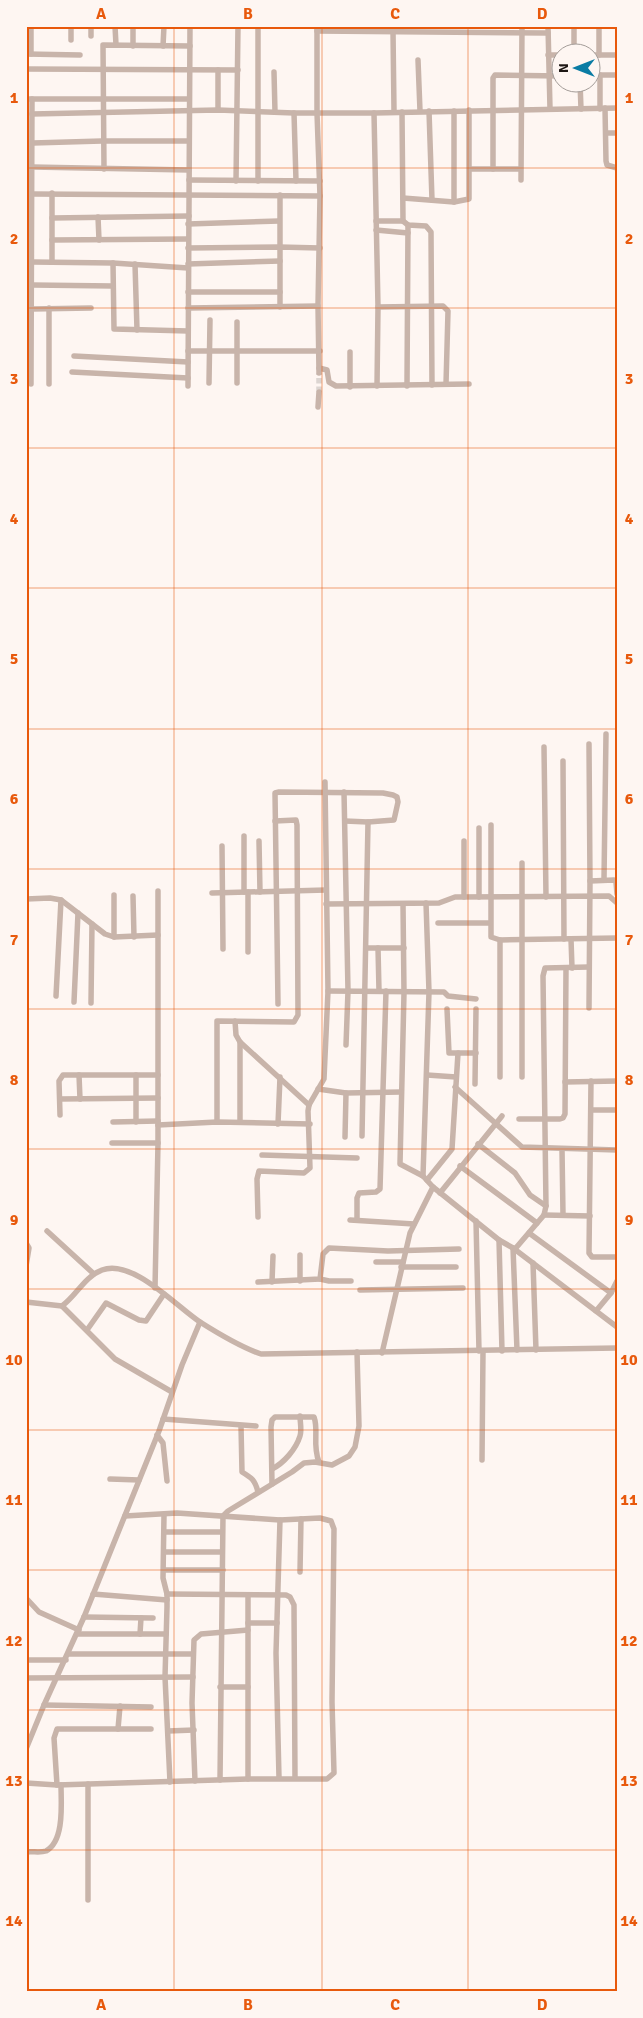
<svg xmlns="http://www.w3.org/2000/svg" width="643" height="2018" font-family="Signika,sans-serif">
<rect width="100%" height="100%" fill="#fef6f2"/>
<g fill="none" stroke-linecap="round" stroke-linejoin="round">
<polyline stroke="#dcd5d1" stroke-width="5.5" stroke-dasharray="5.5 3" stroke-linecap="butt" points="319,392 319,373"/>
<g stroke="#c8b4aa" stroke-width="5.5">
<polyline points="91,26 91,36"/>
<polyline points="115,26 116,45"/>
<polyline points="133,26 133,46"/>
<polyline points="258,26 258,181"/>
<polyline points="317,26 317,113 320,196 318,306 319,373"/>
<polyline points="548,26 550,109"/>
<polyline points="574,26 574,52"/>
<polyline points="317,31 548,33"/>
<polyline points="393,31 394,111"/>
<polyline points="71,40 71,26"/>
<polyline points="163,46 164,26"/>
<polyline points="26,54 80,55"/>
<polyline points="31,54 31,26"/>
<polyline points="548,55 560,55"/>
<polyline points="590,55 617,55"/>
<polyline points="599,55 599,26"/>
<polyline points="418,60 420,111"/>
<polyline points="26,69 238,70"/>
<polyline points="274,72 275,112"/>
<polyline points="590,75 617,75"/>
<polyline points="600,75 600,109"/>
<polyline points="580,82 581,109"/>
<polyline points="26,99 189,99"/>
<polyline points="605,108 606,161 607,165 617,168"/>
<polyline points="218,110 218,70"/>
<polyline points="429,111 432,200"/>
<polyline points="402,112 403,221 408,225 426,226 431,232 432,385"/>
<polyline points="294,113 296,181"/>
<polyline points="374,113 378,307 377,386"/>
<polyline points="32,114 218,110 294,113 374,113 617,108"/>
<polyline points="607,133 617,133"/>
<polyline points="33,143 102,141 189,141"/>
<polyline points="32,167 189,170"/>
<polyline points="104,169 103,45 190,46"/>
<polyline points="470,169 520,169"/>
<polyline points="493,169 493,78 495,75 560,76"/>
<polyline points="189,180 320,181"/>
<polyline points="521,180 522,26"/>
<polyline points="236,181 238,26"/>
<polyline points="52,193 52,262"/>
<polyline points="33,194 320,196"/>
<polyline points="280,195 280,307"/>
<polyline points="403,198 454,202 469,199 469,110"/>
<polyline points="454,202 454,111"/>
<polyline points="98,217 99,240"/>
<polyline points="52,218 189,216"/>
<polyline points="376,221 403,221"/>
<polyline points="188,224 279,221"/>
<polyline points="376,230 408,233"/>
<polyline points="52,240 188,239"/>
<polyline points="188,248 279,247 320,248"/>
<polyline points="32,262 113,263 188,268"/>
<polyline points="113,263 114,329 188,331"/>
<polyline points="135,264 137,330"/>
<polyline points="188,264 280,261"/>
<polyline points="32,285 113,286"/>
<polyline points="188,292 280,292"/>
<polyline points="378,307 443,306 448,311 446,384"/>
<polyline points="49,308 49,384"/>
<polyline points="188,308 318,306"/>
<polyline points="32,309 91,308"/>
<polyline points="237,322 237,383"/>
<polyline points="188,351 320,351"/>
<polyline points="74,356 188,362"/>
<polyline points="319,368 327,370 329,382 336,386 469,384"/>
<polyline points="72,372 188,378"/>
<polyline points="209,383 210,320"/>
<polyline points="31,384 32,99"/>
<polyline points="188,386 190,26"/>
<polyline points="407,386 408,225"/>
<polyline points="350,387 350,352"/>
<polyline points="318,407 319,392"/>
<polyline points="589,744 590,881 614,880 616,882 617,894"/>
<polyline points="544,747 546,897"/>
<polyline points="563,761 564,939"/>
<polyline points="344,792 348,991 346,1045"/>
<polyline points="491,825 491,937 500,940 617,938"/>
<polyline points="479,828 479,897"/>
<polyline points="244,836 244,892"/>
<polyline points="259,841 260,892"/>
<polyline points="464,841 464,897"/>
<polyline points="222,846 223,949"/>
<polyline points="522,863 522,1077"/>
<polyline points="604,880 606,734"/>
<polyline points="212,893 326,890"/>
<polyline points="114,895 114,937"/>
<polyline points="133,896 134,937"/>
<polyline points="26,899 50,898 61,900 105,934 114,937 158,935"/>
<polyline points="326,904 439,903 455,897 609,896 617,903"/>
<polyline points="403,904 404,993 400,1164 423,1176 433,1187 499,1240 513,1248 617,1327"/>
<polyline points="438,923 490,923"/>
<polyline points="571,939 572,968"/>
<polyline points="500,940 500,1077"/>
<polyline points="366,948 404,948"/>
<polyline points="378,948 379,991"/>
<polyline points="248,952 248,892"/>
<polyline points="328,991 444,992 448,996 476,999"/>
<polyline points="56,996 61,900"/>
<polyline points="74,1002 78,913"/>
<polyline points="91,1003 92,924"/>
<polyline points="278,1004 275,793 279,792 383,793 393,795 397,797 398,802 394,820 368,822 345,821"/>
<polyline points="589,1008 590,881"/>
<polyline points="447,1009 449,1053 476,1053"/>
<polyline points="235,1021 236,1035 240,1042 309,1105"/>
<polyline points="79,1075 80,1099"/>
<polyline points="427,1075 456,1077"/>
<polyline points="591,1081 589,1253 592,1257 617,1257"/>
<polyline points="565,1082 617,1081"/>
<polyline points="475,1084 476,1009"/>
<polyline points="455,1087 522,1147 617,1150"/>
<polyline points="318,1089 346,1093 401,1092"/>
<polyline points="60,1099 158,1098"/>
<polyline points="591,1110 617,1110"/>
<polyline points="60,1115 59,1081 63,1075 158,1075"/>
<polyline points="519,1119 560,1119 563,1118 565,1114 566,968"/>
<polyline points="113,1122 158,1121"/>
<polyline points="136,1122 136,1075"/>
<polyline points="217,1122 217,1021 294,1022 298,1015 297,825 296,820 275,821"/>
<polyline points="240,1122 240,1042"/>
<polyline points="278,1124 280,1077"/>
<polyline points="158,1125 217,1122 310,1124"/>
<polyline points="362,1136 368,822"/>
<polyline points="345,1137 346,1093"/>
<polyline points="112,1143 158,1143"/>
<polyline points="478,1144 515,1173 530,1195 546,1206"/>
<polyline points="562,1149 563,1215"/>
<polyline points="262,1155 357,1158"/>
<polyline points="460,1166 537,1223"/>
<polyline points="423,1176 429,992 426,903"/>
<polyline points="427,1180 452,1149 458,1053"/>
<polyline points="440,1193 502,1116"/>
<polyline points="544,1215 590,1216"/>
<polyline points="258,1217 257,1179 259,1171 304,1173 310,1168 308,1111 309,1105 324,1079 328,991 325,782"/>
<polyline points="350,1220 414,1224"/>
<polyline points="357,1220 357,1198 359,1193 376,1192 380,1189 386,991"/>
<polyline points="476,1221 479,1351"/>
<polyline points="47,1231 94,1274"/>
<polyline points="529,1233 611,1293"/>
<polyline points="499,1240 502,1351"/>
<polyline points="26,1243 29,1248 26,1266"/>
<polyline points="513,1248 517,1350"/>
<polyline points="515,1249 544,1215 546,1206 543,976 545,968 589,967"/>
<polyline points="300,1255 300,1281"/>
<polyline points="376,1262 403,1262"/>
<polyline points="533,1263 536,1350"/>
<polyline points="401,1267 456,1267"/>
<polyline points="320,1279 329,1281 351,1281"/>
<polyline points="258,1282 320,1279 323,1254 329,1248 388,1251 459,1249"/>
<polyline points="272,1282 273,1256"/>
<polyline points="155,1288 158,1143 158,891"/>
<polyline points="360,1290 463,1288"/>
<path d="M26 1302 62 1306C77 1295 84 1277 102 1270 132 1258 177 1307 200 1322 219 1334 240 1347 261 1354L617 1348"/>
<polyline points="62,1306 115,1359 172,1392"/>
<polyline points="596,1311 611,1293 617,1281"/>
<polyline points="87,1330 106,1303 139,1320 146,1321 164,1294"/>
<polyline points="382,1353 410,1233 433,1187"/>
<polyline points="163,1419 256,1426"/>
<path d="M241 1426 242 1472C252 1478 255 1480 258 1492"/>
<polyline points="157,1435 163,1443 167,1481"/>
<polyline points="482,1460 483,1351"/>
<path d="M272 1469C284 1463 296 1449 300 1436 302 1430 300 1422 300 1416"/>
<polyline points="110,1479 139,1480"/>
<path d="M272 1484 271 1427 272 1420 275 1417H314C319 1430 312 1445 319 1462"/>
<polyline points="164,1515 163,1578 167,1594 167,1607 165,1677 170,1782"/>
<polyline points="164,1532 221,1532"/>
<polyline points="164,1552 222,1552"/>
<polyline points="164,1570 223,1570"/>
<polyline points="300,1572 301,1519"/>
<polyline points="93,1594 167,1600"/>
<polyline points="167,1594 286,1595 290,1597 294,1605 295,1778"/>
<polyline points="26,1598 39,1612 79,1630"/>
<polyline points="84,1617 153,1618"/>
<polyline points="248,1623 277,1623"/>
<polyline points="77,1634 166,1634"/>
<polyline points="140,1634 141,1618"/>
<polyline points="69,1654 193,1654"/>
<polyline points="26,1660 66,1660"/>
<polyline points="26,1678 193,1677"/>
<polyline points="220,1687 248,1687"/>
<polyline points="44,1705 151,1707"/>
<polyline points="118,1729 120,1706"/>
<polyline points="168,1731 194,1730"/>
<polyline points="26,1749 44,1705 84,1617 159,1431 182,1365 200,1322"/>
<polyline points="279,1778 276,1653 280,1520"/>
<polyline points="248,1779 248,1596"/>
<polyline points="220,1780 223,1516 228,1511 292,1472 304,1463 315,1462 332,1465 349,1456 355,1447 359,1426 357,1352"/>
<polyline points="195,1781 192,1703 194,1640 201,1634 248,1630"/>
<polyline points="26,1783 57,1785 248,1779 327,1779 334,1773 332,1702 334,1529 331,1521 320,1518 280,1520 177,1513 125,1516"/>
<polyline points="88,1784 88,1900"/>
<polyline points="57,1785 54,1738 57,1729 151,1729"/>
<path d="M26 1852C32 1851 40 1853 46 1851 65 1841 61 1802 61 1785"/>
</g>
</g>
<path fill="none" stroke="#e8590c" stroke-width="1" stroke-opacity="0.55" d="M174 26V1992M322 26V1992M468 26V1992M26 168H617M26 308H617M26 448H617M26 588H617M26 729H617M26 869H617M26 1009H617M26 1149H617M26 1289H617M26 1430H617M26 1570H617M26 1710H617M26 1850H617"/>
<rect width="643" height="2018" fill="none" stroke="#fef6f2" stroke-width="55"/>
<g transform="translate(576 68) rotate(270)"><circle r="24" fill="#fef6f2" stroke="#a49d99"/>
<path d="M0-4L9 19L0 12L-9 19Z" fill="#0a7ca4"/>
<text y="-8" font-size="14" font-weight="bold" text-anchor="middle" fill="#1d1714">N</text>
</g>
<rect x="28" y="28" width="588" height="1962" fill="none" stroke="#e8590c" stroke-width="2"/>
<g font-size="16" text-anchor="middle" font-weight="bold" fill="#e8590c">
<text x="101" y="19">A</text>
<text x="248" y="19">B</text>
<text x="395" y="19">C</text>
<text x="542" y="19">D</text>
<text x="14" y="103">1</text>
<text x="629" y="103">1</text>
<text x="14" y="244">2</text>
<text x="629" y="244">2</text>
<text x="14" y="384">3</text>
<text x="629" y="384">3</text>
<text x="14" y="524">4</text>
<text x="629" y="524">4</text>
<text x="14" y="664">5</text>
<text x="629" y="664">5</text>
<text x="14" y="804">6</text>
<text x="629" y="804">6</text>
<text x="14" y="945">7</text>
<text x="629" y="945">7</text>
<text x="14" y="1085">8</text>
<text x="629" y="1085">8</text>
<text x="14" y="1225">9</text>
<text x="629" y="1225">9</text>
<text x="14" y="1365">10</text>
<text x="629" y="1365">10</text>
<text x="14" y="1505">11</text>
<text x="629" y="1505">11</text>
<text x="14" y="1646">12</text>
<text x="629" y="1646">12</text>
<text x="14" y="1786">13</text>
<text x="629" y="1786">13</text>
<text x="14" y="1926">14</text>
<text x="629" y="1926">14</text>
<text x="101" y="2010">A</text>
<text x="248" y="2010">B</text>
<text x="395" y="2010">C</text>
<text x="542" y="2010">D</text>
</g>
</svg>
